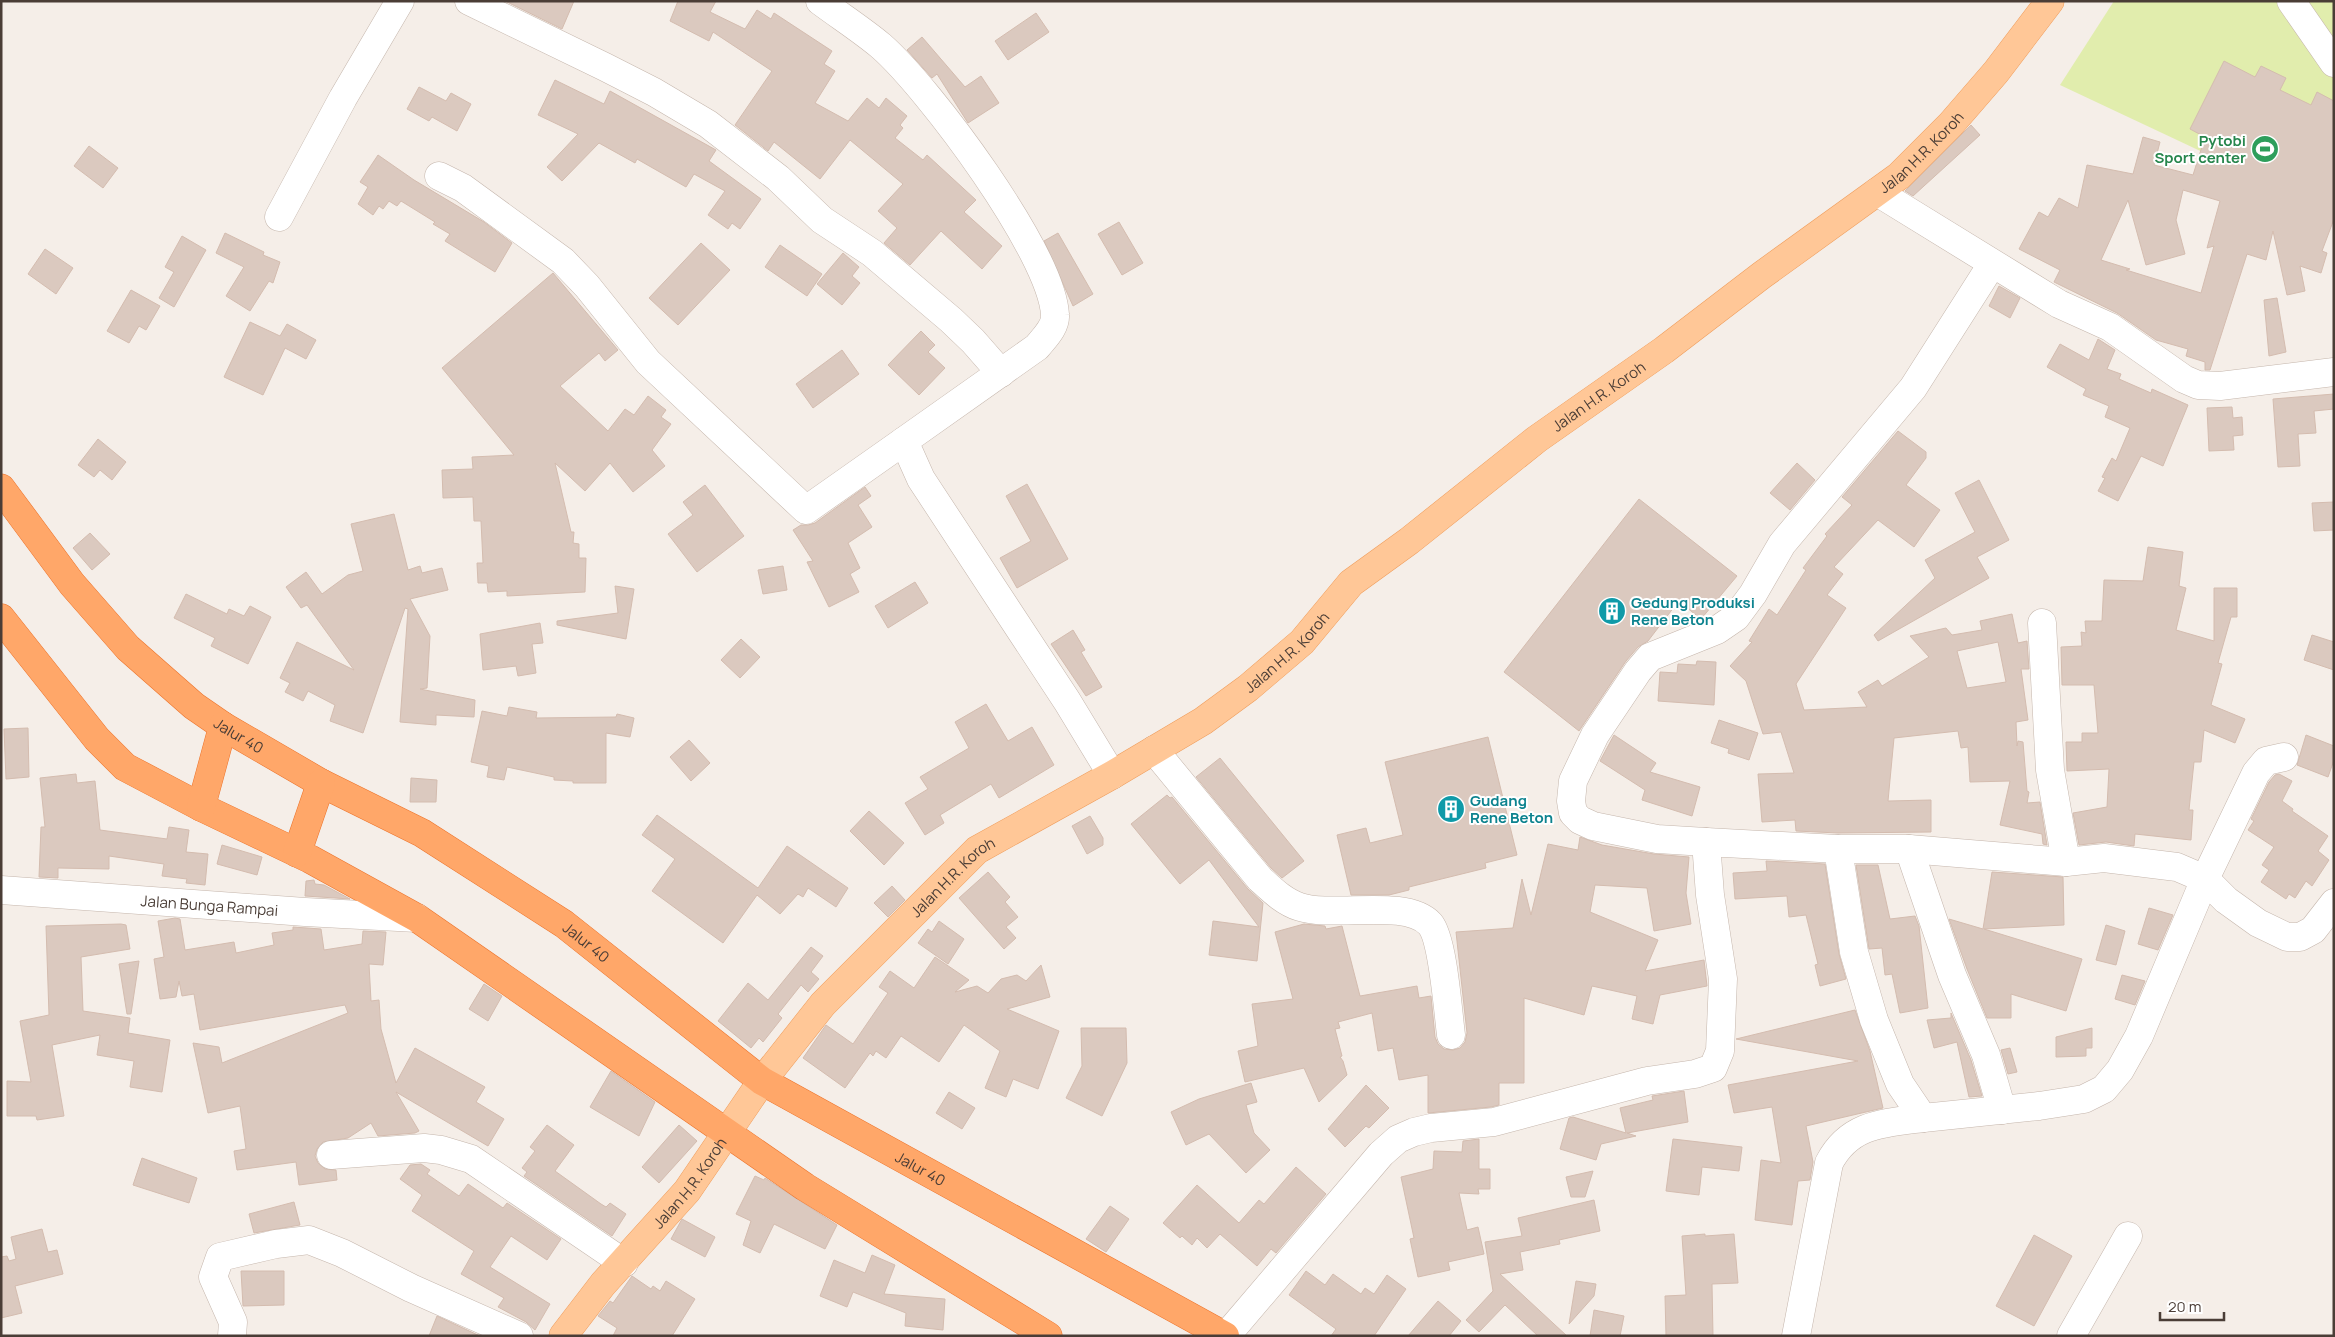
<svg xmlns="http://www.w3.org/2000/svg" width="2335" height="1337" font-family="Manrope,sans-serif">
<rect width="100%" height="100%" fill="#f5eee8"/>
<polygon fill="#e1edad" points="2114,1 2334,1 2334,214 2060,85"/>
<g fill="#dbc9bf" stroke="#d4bcaf" fill-rule="evenodd">
<polygon points="505,1 574,1 562,29"/>
<polygon points="678,1 716,1 710,12 745,29 757,10 771,19 774,13 832,51 824,64 835,71 815,103 848,121 867,98 879,108 886,98 907,116 900,125 903,128 895,138 923,160 927,155 976,200 964,212 1002,246 982,269 941,231 910,265 884,243 897,228 878,211 903,184 850,140 820,179 774,142 768,151 735,125 772,71 713,32 709,41 670,21"/>
<polygon points="1036,13 1049,32 1008,60 995,41"/>
<polygon points="922,37 965,87 981,76 999,103 968,123 937,74 932,78 907,50"/>
<path d="M2224 61 2255 77 2261 66 2286 78 2280 90 2311 105 2317 92 2334 101V219L2322 251 2327 253 2321 273 2300 266 2305 291 2287 295 2273 231 2266 260 2247 254 2210 370H2205V362L2186 356 2188 349 2156 340 2117 313 2054 282 2060 270 2019 249 2039 212 2048 217 2059 198 2078 208 2087 165 2133 174 2143 137 2160 142 2154 165 2193 175 2205 137 2190 129ZM2183 190 2220 201 2207 248 2214 246 2201 293 2126 270 2130 269 2101 260 2128 200 2146 265 2185 254 2176 220Z"/>
<polygon points="555,80 604,104 610,91 716,150 709,161 761,199 740,229 732,223 728,229 708,215 725,191 694,174 686,187 637,159 635,163 599,143 562,181 547,167 578,134 538,115"/>
<polygon points="419,87 446,101 451,93 471,104 457,131 432,117 429,121 407,109"/>
<polygon points="1971,125 1980,135 1913,196 1905,191"/>
<polygon points="89,146 118,168 103,188 74,166"/>
<polygon points="378,155 414,180 484,222 512,243 495,272 445,241 450,234 433,224 435,222 401,201 397,206 389,201 383,209 379,206 373,215 358,204 368,187 360,182"/>
<polygon points="1119,222 1143,263 1122,275 1098,234"/>
<polygon points="225,233 264,252 263,255 280,262 273,283 269,281 250,311 226,296 244,267 216,253"/>
<polygon points="1058,233 1093,294 1073,306 1044,241"/>
<polygon points="182,236 206,250 174,307 159,298 174,272 165,267"/>
<polygon points="701,243 730,270 678,325 649,298"/>
<polygon points="780,245 822,274 807,296 765,267"/>
<polygon points="45,249 73,268 56,294 28,274"/>
<polygon points="843,253 859,267 852,276 860,283 842,305 817,284"/>
<polygon points="553,273 618,350 605,361 599,353 560,386 608,431 625,409 634,415 648,396 666,410 661,417 671,424 652,450 665,466 633,492 610,463 585,491 555,463 571,532 574,532 573,543 579,544 579,558 586,558 585,592 507,596 507,591 488,592 487,583 478,583 477,563 483,563 481,521 474,521 473,497 443,498 442,470 473,469 472,457 514,455 442,368"/>
<polygon points="1999,286 2020,298 2010,318 1989,306"/>
<polygon points="131,290 160,306 146,330 139,326 129,343 107,331"/>
<polygon points="2277,298 2286,352 2269,356 2264,300"/>
<polygon points="250,322 280,336 287,324 316,340 306,359 285,348 263,395 224,377"/>
<polygon points="921,331 935,345 928,352 945,368 919,395 888,365"/>
<polygon points="2098,339 2115,350 2107,369 2121,374 2119,379 2151,393 2152,389 2188,405 2163,466 2141,456 2118,501 2098,491 2105,478 2102,477 2112,458 2116,461 2130,428 2105,417 2109,406 2083,395 2086,389 2047,367 2060,344 2089,360"/>
<polygon points="842,350 859,374 813,408 796,384"/>
<polygon points="2334,394 2334,409 2314,411 2316,433 2298,434 2300,466 2278,467 2273,399"/>
<polygon points="2232,407 2233,418 2242,417 2243,435 2233,436 2234,450 2209,451 2207,408"/>
<path d="M1898 431 1926 452V458L1906 485 1940 510 1914 547 1878 520 1834 567 1843 574 1827 595 1846 608 1796 684 1804 710 1867 707 1858 692 1878 680 1882 686 1929 657 1910 636 1946 628 1952 635 1982 630 1980 621 2012 614 2018 643 2027 641 2029 669H2021L2028 720 2016 722 2017 746 2018 741 2023 742 2027 791 2029 792 2027 803 2040 802 2047 845 2043 844 2042 834 2000 825 2010 781 1970 782 1968 747 1961 748 1958 731 1894 738 1888 801 1931 800V832L1838 833 1796 831 1795 820 1762 822 1758 774 1794 773 1781 732 1763 734 1746 681 1730 666 1752 642 1749 641 1769 609 1777 615 1806 570 1803 568 1827 536 1825 534 1852 505 1842 497ZM1998 642 2006 682 1967 688 1957 651Z"/>
<polygon points="98,439 126,462 112,480 100,470 94,477 78,465"/>
<polygon points="1797,463 1815,480 1790,510 1770,493"/>
<polygon points="1979,480 2009,540 1977,557 1989,578 1878,641 1874,635 1935,578 1925,560 1975,532 1955,493"/>
<polygon points="1027,484 1068,559 1017,588 1000,558 1031,541 1006,496"/>
<polygon points="705,485 744,536 697,572 668,534 693,515 683,502"/>
<polygon points="865,487 871,496 858,505 872,527 848,543 860,568 850,574 859,592 829,607 807,562 813,561 793,530 801,525 808,525 815,523"/>
<polygon points="1639,499 1737,576 1701,619 1681,603 1681,598 1648,641 1638,647 1626,661 1579,731 1504,672"/>
<polygon points="2334,502 2334,530 2314,531 2312,503"/>
<polygon points="394,514 408,570 420,566 422,573 442,568 448,590 410,599 430,636 427,688 420,689 475,700 474,717 436,715 436,725 400,722 408,609 405,608 363,733 330,721 335,705 308,691 303,701 285,692 290,683 280,678 297,642 354,670 307,605 301,608 286,587 306,572 322,594 348,575 363,571 351,524"/>
<polygon points="90,533 110,554 92,570 73,548"/>
<polygon points="2148,547 2183,552 2179,586 2186,588 2176,630 2214,641 2214,588 2237,588 2237,617 2231,617 2218,663 2222,664 2211,705 2245,719 2235,743 2204,730 2201,762 2194,762 2189,810 2193,810 2191,840 2135,834 2134,846 2106,842 2079,845 2073,813 2107,807 2109,769 2067,771 2066,742 2082,742 2082,733 2098,733 2094,685 2062,685 2061,647 2082,646 2081,632 2086,633 2085,621 2102,621 2104,580 2143,581"/>
<polygon points="783,566 787,590 763,594 758,570"/>
<polygon points="915,582 928,603 888,628 875,606"/>
<polygon points="615,586 634,589 626,639 557,625 557,621 618,613"/>
<polygon points="186,594 227,614 229,609 244,616 250,606 271,617 248,664 211,646 215,638 174,618"/>
<polygon points="540,623 543,643 532,644 536,673 518,676 516,666 483,670 480,634"/>
<polygon points="1073,630 1085,650 1081,652 1102,687 1086,696 1051,644"/>
<polygon points="2312,635 2334,642 2334,670 2304,660"/>
<polygon points="741,639 760,657 740,678 721,660"/>
<polygon points="1697,661 1716,662 1714,705 1658,701 1660,672 1677,673 1678,664 1696,665"/>
<polygon points="986,704 1008,741 1032,727 1054,765 999,798 991,784 940,815 944,823 925,835 905,803 928,789 920,777 969,748 955,722"/>
<polygon points="509,707 537,712 536,718 616,717 617,714 634,718 630,737 606,733 606,783 573,783 573,781 554,780 554,777 507,767 504,780 487,777 489,766 471,762 482,711 507,716"/>
<polygon points="1719,720 1758,733 1749,760 1728,753 1729,749 1711,743"/>
<polygon points="28,728 29,777 6,779 4,729"/>
<polygon points="1614,735 1656,763 1650,772 1700,787 1692,816 1642,800 1645,790 1600,761"/>
<polygon points="2306,735 2334,746 2334,760 2328,777 2297,765"/>
<polygon points="1488,737 1517,855 1485,863 1486,868 1409,887 1409,890 1389,895 1351,895 1337,835 1366,828 1370,843 1403,835 1385,762"/>
<polygon points="689,740 710,763 691,781 670,757"/>
<polygon points="1220,758 1304,861 1282,878 1271,868 1196,777"/>
<polygon points="76,774 77,783 95,781 100,830 167,839 169,827 189,830 186,852 208,854 205,885 186,883 187,879 162,876 164,864 109,856 109,869 58,868 58,878 39,877 41,827 45,827 40,778"/>
<polygon points="2279,774 2292,781 2282,801 2293,809 2292,811 2328,836 2318,851 2329,860 2312,886 2306,881 2295,898 2289,894 2286,899 2261,882 2269,870 2262,865 2274,847 2248,830 2254,821 2251,819 2269,782 2275,775"/>
<polygon points="411,778 437,780 436,802 410,802"/>
<polygon points="1167,795 1170,798 1172,797 1248,889 1263,903 1257,961 1209,955 1213,921 1259,927 1209,860 1180,884 1131,824"/>
<polygon points="869,811 904,843 884,865 850,831"/>
<polygon points="657,815 758,888 787,846 848,888 836,907 808,888 803,897 798,894 780,914 757,895 723,943 652,891 675,859 642,835"/>
<polygon points="1090,816 1103,838 1103,845 1087,854 1072,826"/>
<polygon points="1580,837 1602,845 1654,854 1689,857 1686,893 1691,924 1654,931 1647,888 1595,885 1590,912 1658,940 1645,971 1704,960 1707,986 1660,995 1653,1024 1632,1019 1637,996 1592,986 1584,1015 1524,998 1524,1083 1499,1083 1499,1105 1491,1107 1428,1113 1428,1075 1399,1080 1393,1048 1378,1051 1372,1013 1338,1022 1340,1028 1335,1029 1342,1056 1340,1057 1343,1061 1347,1075 1319,1102 1304,1068 1245,1082 1238,1051 1258,1046 1252,1004 1293,999 1275,932 1304,924 1325,926 1326,929 1342,926 1360,996 1417,986 1419,998 1431,996 1435,1037 1438,1044 1444,1049 1453,1050 1460,1048 1465,1042 1467,1033 1456,932 1513,928 1522,879 1531,915 1548,844 1578,850"/>
<polygon points="222,845 262,857 257,875 217,864"/>
<polygon points="1766,861 1825,864 1839,954 1846,979 1820,986 1815,965 1818,964 1806,915 1789,917 1787,896 1735,899 1733,873 1767,871"/>
<polygon points="1856,865 1878,865 1890,919 1915,916 1919,926 1928,1008 1900,1013 1892,974 1885,975 1882,948 1869,949"/>
<polygon points="988,872 1010,897 1005,902 1018,917 1006,927 1016,938 1004,949 959,898"/>
<polygon points="1992,872 2063,877 2064,925 1984,929 2082,959 2066,1011 2011,994 2011,1018 1987,1018 1967,969 1949,919 1983,929"/>
<polygon points="314,880 315,884 324,885 350,899 305,896 306,881"/>
<polygon points="892,886 905,900 888,917 874,903"/>
<polygon points="2149,908 2173,915 2158,950 2138,944"/>
<polygon points="175,918 180,919 185,950 234,942 236,953 274,945 272,933 293,930 293,927 321,929 324,950 362,944 363,931 386,932 383,965 369,964 371,1001 379,1000 381,1029 396,1083 415,1048 485,1087 476,1102 504,1119 488,1146 396,1092 419,1131 415,1133 378,1136 371,1123 348,1138 323,1142 317,1149 315,1156 318,1163 325,1169 336,1170 337,1180 299,1185 296,1162 237,1170 234,1151 246,1149 240,1106 208,1113 193,1043 219,1047 222,1063 348,1013 345,1005 200,1030 194,994 182,996 179,981 176,997 160,999 154,959 164,957 158,921"/>
<polygon points="939,921 964,939 948,964 918,943 928,929 932,932"/>
<polygon points="121,924 126,925 130,949 81,957 83,1011 130,1018 128,1033 170,1040 162,1092 130,1087 134,1061 97,1055 100,1035 52,1045 64,1116 37,1120 36,1116 7,1116 7,1081 31,1082 20,1021 49,1015 46,926"/>
<polygon points="2106,925 2125,931 2116,965 2096,960"/>
<polygon points="811,947 823,956 811,972 819,979 808,992 801,985 778,1014 782,1018 763,1042 759,1038 751,1048 718,1021 748,983 768,1000"/>
<polygon points="935,957 969,980 955,992 977,986 988,993 1001,979 1017,975 1026,981 1041,965 1050,997 1007,1009 1059,1031 1038,1089 1013,1079 1006,1097 985,1088 1000,1051 964,1025 939,1062 901,1036 886,1058 876,1051 873,1056 870,1053 845,1088 803,1058 826,1025 853,1044 888,993 879,987 890,971 914,988"/>
<polygon points="139,961 131,1014 127,1014 119,964"/>
<polygon points="2122,975 2145,981 2135,1005 2115,999"/>
<polygon points="484,984 502,996 488,1021 469,1009"/>
<polygon points="1855,1010 1870,1051 1883,1108 1806,1126 1813,1162 1810,1180 1798,1181 1792,1225 1755,1220 1761,1160 1781,1163 1772,1107 1734,1113 1728,1085 1858,1061 1736,1039"/>
<polygon points="1951,1013 1971,1060 1982,1096 1969,1097 1957,1042 1934,1048 1927,1020 1951,1018"/>
<polygon points="1081,1028 1126,1028 1127,1063 1102,1116 1066,1098 1082,1066"/>
<polygon points="2092,1028 2092,1048 2086,1048 2086,1056 2056,1057 2056,1037"/>
<polygon points="2010,1048 2017,1072 2008,1074 2001,1050"/>
<polygon points="611,1071 655,1102 639,1136 590,1107"/>
<polygon points="1251,1083 1257,1102 1246,1105 1254,1133 1270,1150 1246,1173 1209,1134 1186,1145 1171,1112 1199,1099"/>
<polygon points="1366,1085 1389,1108 1369,1128 1366,1126 1345,1147 1328,1129"/>
<polygon points="1684,1091 1688,1122 1627,1133 1636,1136 1601,1144 1596,1160 1560,1149 1569,1118 1573,1117 1626,1133 1620,1108 1653,1100 1652,1096"/>
<polygon points="949,1092 975,1108 962,1129 936,1113"/>
<polygon points="547,1125 574,1145 555,1171 601,1204 606,1207 610,1203 626,1214 612,1236 524,1176 527,1172 522,1168 535,1151 530,1147"/>
<polygon points="679,1125 697,1141 659,1183 642,1167"/>
<polygon points="1479,1139 1479,1169 1490,1169 1490,1189 1478,1189 1479,1194 1459,1193 1467,1230 1478,1227 1484,1254 1448,1262 1450,1270 1418,1277 1410,1239 1414,1238 1401,1177 1433,1169 1434,1151 1462,1152 1463,1141"/>
<polygon points="1673,1139 1742,1147 1739,1171 1702,1167 1699,1195 1666,1191"/>
<polygon points="142,1158 197,1178 189,1203 133,1185"/>
<polygon points="421,1164 430,1170 427,1174 459,1196 468,1184 503,1208 507,1203 561,1239 547,1260 511,1236 490,1267 550,1304 535,1330 526,1322 498,1307 504,1298 461,1274 474,1251 412,1211 422,1195 400,1179 410,1165"/>
<polygon points="1296,1167 1326,1194 1276,1253 1271,1249 1257,1266 1220,1234 1207,1248 1197,1238 1192,1245 1182,1236 1180,1238 1163,1223 1197,1185 1239,1223 1259,1200 1264,1204"/>
<polygon points="1593,1171 1585,1197 1571,1197 1566,1177"/>
<polygon points="755,1176 764,1180 765,1178 837,1225 825,1249 774,1224 760,1253 743,1245 751,1221 736,1214"/>
<polygon points="1594,1200 1600,1231 1559,1240 1560,1244 1520,1252 1523,1270 1500,1274 1567,1336 1538,1336 1505,1305 1479,1332 1466,1320 1493,1291 1485,1242 1522,1236 1518,1218"/>
<polygon points="294,1202 300,1225 254,1233 249,1214"/>
<polygon points="1110,1206 1129,1219 1106,1252 1086,1239"/>
<polygon points="682,1219 715,1237 705,1257 671,1239"/>
<polygon points="42,1229 48,1252 57,1250 63,1274 15,1286 22,1313 1,1318 1,1257 7,1256 9,1261 16,1259 11,1237"/>
<polygon points="1705,1234 1705,1236 1734,1234 1738,1283 1712,1284 1713,1336 1666,1336 1665,1296 1686,1295 1682,1236"/>
<polygon points="2034,1235 2072,1256 2034,1326 1996,1306"/>
<polygon points="872,1255 895,1265 884,1294 945,1299 943,1330 905,1326 906,1313 853,1292 847,1307 820,1296 834,1260 865,1273"/>
<polygon points="241,1271 284,1271 284,1305 243,1306"/>
<polygon points="1306,1271 1325,1285 1333,1274 1361,1294 1365,1288 1374,1294 1387,1275 1406,1289 1374,1336 1331,1336 1336,1329 1289,1295"/>
<polygon points="632,1276 651,1289 653,1286 660,1291 666,1281 695,1299 672,1336 613,1336 617,1328 598,1316 610,1301 613,1303"/>
<polygon points="1576,1281 1596,1284 1594,1296 1569,1324"/>
<polygon points="1438,1301 1461,1321 1449,1336 1408,1336"/>
<polygon points="1594,1310 1624,1316 1620,1336 1590,1336"/>
<polygon points="437,1316 480,1336 429,1336"/>
</g>
<g fill="none" stroke-linecap="round" stroke-linejoin="round">
<g stroke="#c5b6ac" stroke-width="29">
<g id="minor">
<polyline points="469,1 605,67 654,92 708,124 778,178 822,220 872,253 951,320 973,341 1001,373"/>
<path d="M820 1C840 16 862 30 881 46 929 88 1052 253 1055 315 1056 327 1044 338 1037 347L904 441 921 479 1067 701 1112 775"/>
<polyline points="2291,1 2334,63"/>
<polyline points="439,176 463,188 563,261 587,286 648,362 806,510 904,441"/>
<polyline points="1877,192 2059,304 2110,327 2184,379 2198,385 2220,386 2334,372"/>
<polyline points="279,217 343,98 400,1"/>
<polyline points="2042,623 2050,770 2066,862"/>
<path d="M1154 750 1260 879C1272 890 1284 902 1300 907 1334 918 1406 898 1430 924 1443 939 1448 1012 1451 1035"/>
<polyline points="1706,842 1657,839 1593,826 1580,820 1573,813 1571,801 1573,781 1595,735 1638,671 1650,657 1717,630 1736,617 1753,594 1782,544 1913,388 1992,264"/>
<polyline points="1838,849 1854,952 1874,1020 1900,1084 1923,1118 2039,1106 2084,1099 2104,1089 2120,1070 2139,1036 2205,879 2256,773 2266,761 2284,757"/>
<polyline points="1909,849 1952,975 1986,1055 2002,1110"/>
<path id="s1" d="M1 890 305 912 417 918"/>
<polyline points="331,1155 424,1148 441,1150 471,1159 624,1263"/>
<polyline points="232,1336 233,1322 213,1277 220,1257 276,1244 309,1240 342,1253 411,1288 519,1336"/>
<polyline points="1226,1336 1381,1154 1398,1139 1414,1132 1431,1128 1494,1122 1647,1081 1695,1074 1713,1068 1720,1051 1723,979 1710,895 1706,842 1838,849 1909,849 2066,862 2104,858 2177,867 2205,879 2226,900 2258,923 2287,937 2300,937 2313,930 2334,903"/>
<path d="M1796 1336 1829 1163C1849 1124 1883 1123 1923 1118"/>
<polyline points="2071,1336 2128,1236"/>
</g>
</g>
<g stroke="#ef9d5c" stroke-width="29">
<g id="major">
<path id="s2" d="M563 1336 603 1284 687 1191 762 1081 823 1004 977 850 1112 775 1203 721 1248 688 1302 642 1351 583 1409 541 1537 439 1664 350 1762 275 1899 176 1951 124 1996 72 2050 1"/>
</g>
</g>
<g stroke="#ec732b" stroke-width="29">
<g id="highway">
<path id="s3" d="M1 488 72 584 128 648 194 706 223 726 321 783 422 833 564 924 762 1081 1225 1336"/>
<polyline points="1,618 97,739 125,767 201,807 310,859 417,918 805,1187 1048,1336"/>
<polyline points="201,807 223,726"/>
<polyline points="297,853 321,783"/>
</g>
</g>
<use href="#minor" stroke="#fff" stroke-width="28"/>
<use href="#major" stroke="#ffc797" stroke-width="28"/>
<use href="#highway" stroke="#ffa769" stroke-width="28"/>
</g>
<defs>
<g id="stadium-disc" transform="scale(1.4375)"><circle r="9.5" fill="#2e9e5b" stroke="#fff"/><path d="M0-5a6.5 5 0 1 0 0 10a6.5 5 0 1 0 0-10ZM-3.5-1.8h7v3.6h-7Z" fill="#fff"/></g>
<g id="building-disc" transform="scale(1.4375)"><circle r="9.5" fill="#0f9aa8" stroke="#fff"/><path d="M-4-6H4V6H1V3H-1V6H-4ZM-2.5-4.3h1.7v1.8h-1.7ZM.8-4.3h1.7v1.8H.8ZM-2.5-1h1.7V.8h-1.7ZM.8-1h1.7V.8H.8Z" fill="#fff"/></g>
</defs>
<g fill-rule="evenodd">
<use href="#stadium-disc" x="2265" y="149"/>
<use href="#building-disc" x="1612" y="611"/>
<use href="#building-disc" x="1451" y="809"/>
</g>
<g text-anchor="middle" dominant-baseline="central" stroke-width="4" stroke-linejoin="round" paint-order="stroke">
<g font-size="15" font-weight="bold" fill="#27864d" stroke="#fff" text-anchor="end">
<text x="2246" y="140">Pytobi<tspan x="2246" dy="17">Sport center</tspan></text>
</g>
<g font-size="15" fill="#4a3d36" stroke="#fff">
<text stroke="none"><textPath href="#s2" startOffset="1819">Jalan H.R. Koroh</textPath></text>
<text stroke="none"><textPath href="#s2" startOffset="1414">Jalan H.R. Koroh</textPath></text>
<text stroke="none"><textPath href="#s2" startOffset="1009">Jalan H.R. Koroh</textPath></text>
<text stroke="none"><textPath href="#s3" startOffset="346">Jalur 40</textPath></text>
<text stroke="none"><textPath href="#s2" startOffset="604">Jalan H.R. Koroh</textPath></text>
<text stroke="none"><textPath href="#s1" startOffset="209">Jalan Bunga Rampai</textPath></text>
<text stroke="none"><textPath href="#s3" startOffset="751">Jalur 40</textPath></text>
<text stroke="none"><textPath href="#s3" startOffset="1156">Jalur 40</textPath></text>
<text stroke="none"><textPath href="#s2" startOffset="199">Jalan H.R. Koroh</textPath></text>
</g>
<g font-size="15" font-weight="bold" fill="#0d838f" stroke="#fff" text-anchor="start">
<text x="1631" y="602">Gedung Produksi<tspan x="1631" dy="17">Rene Beton</tspan></text>
<text x="1470" y="800">Gudang<tspan x="1470" dy="17">Rene Beton</tspan></text>
</g>
</g>
<rect width="2335" height="1337" fill="none" stroke="#4a3d36" stroke-width="5"/>
<path d="M2160 1312v8h64v-8" fill="none" stroke="#4a3d36" stroke-width="2.5"/>
<text x="2168" y="1312" font-size="15" fill="#4a3d36" stroke="#ffffff" stroke-width="4" paint-order="stroke">20 m</text>
</svg>
